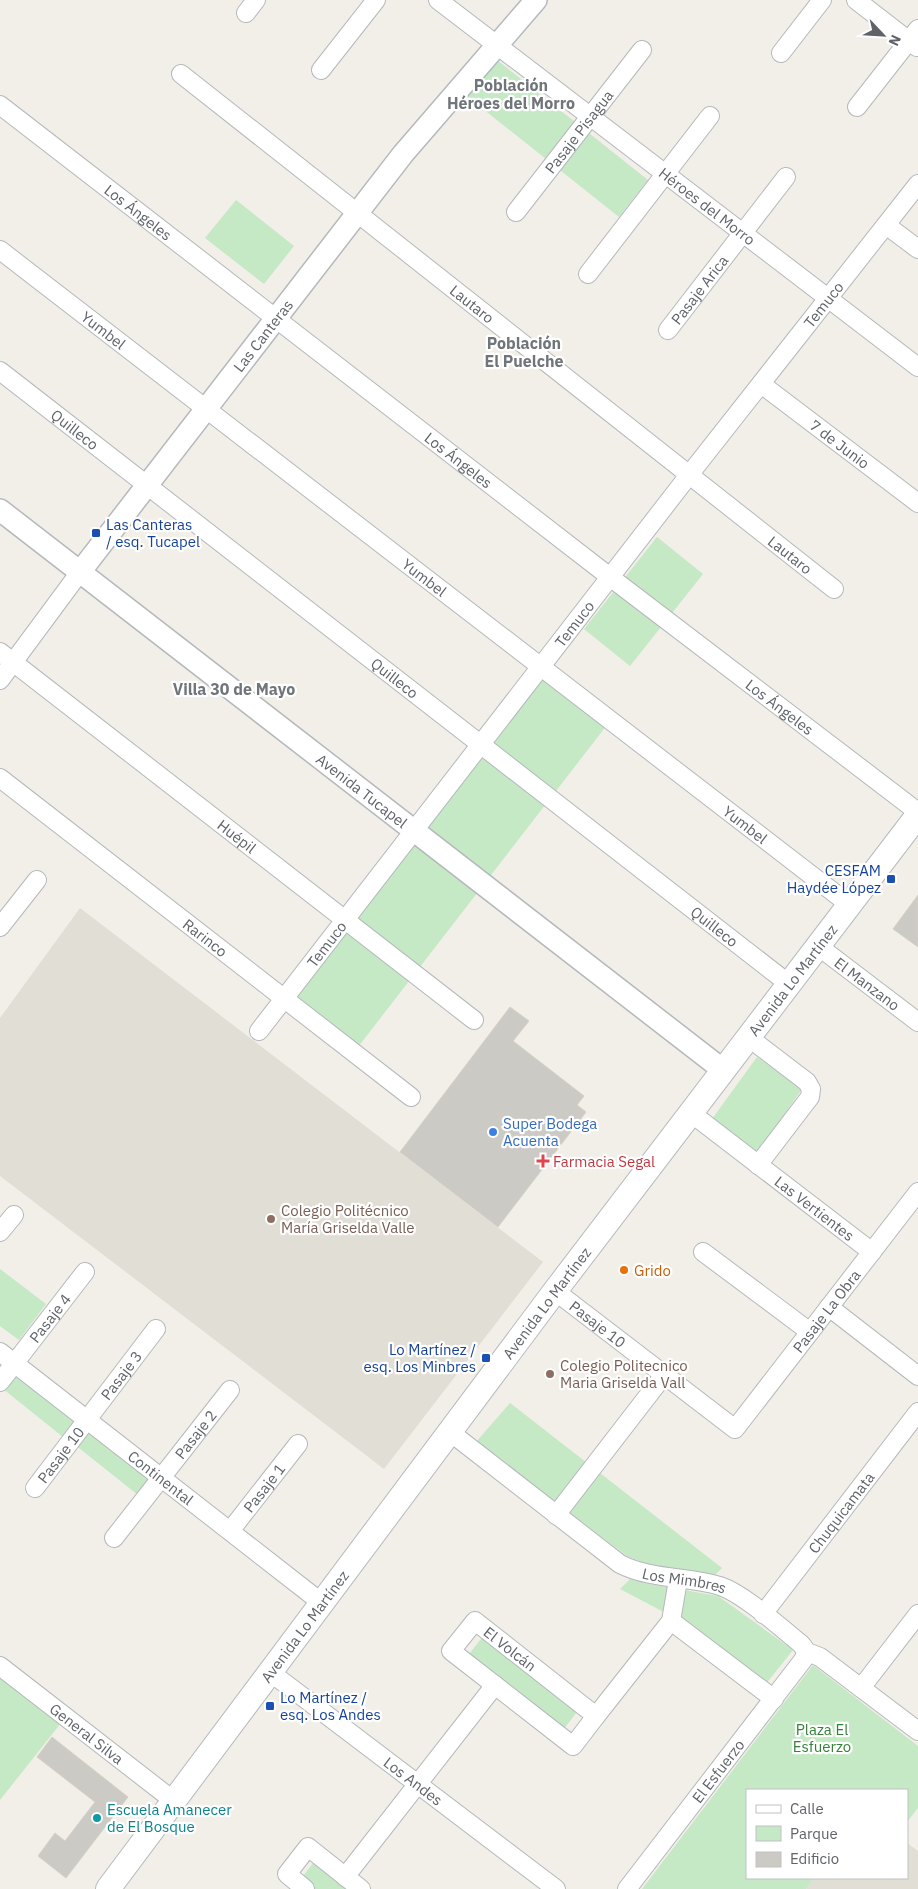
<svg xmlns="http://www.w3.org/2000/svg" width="918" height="1889" font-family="'IBM Plex Sans',sans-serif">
<rect width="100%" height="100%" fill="#f1efe8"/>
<g fill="#e1ded6">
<polygon points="80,908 543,1262 384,1469 0,1176 0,1018"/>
<polygon points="907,1843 918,1851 918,1889 806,1889 814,1878 907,1878"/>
</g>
<g fill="#c5e8c5">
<polygon points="497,60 648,180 619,217 468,97"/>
<polygon points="236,200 294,246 264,284 205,238"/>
<polygon points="657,537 703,574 630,666 584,629"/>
<polygon points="540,673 607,725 358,1047 296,999"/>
<polygon points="757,1057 802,1089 758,1152 712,1119"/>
<polygon points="0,1269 46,1304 19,1340 0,1326"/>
<polygon points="14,1372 76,1420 63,1437 2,1388"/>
<polygon points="510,1403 722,1568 714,1576 679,1576 627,1556 476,1442"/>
<polygon points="87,1427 152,1477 138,1495 74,1444"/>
<polygon points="630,1579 644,1583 718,1596 793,1650 765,1685 677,1619 620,1589"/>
<polygon points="484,1635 579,1709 561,1733 466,1658"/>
<polygon points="813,1665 918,1746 918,1808 907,1822 907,1790 747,1790 747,1878 814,1878 806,1889 642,1889"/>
<polygon points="0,1674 61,1723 0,1800"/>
<polygon points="317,1858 356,1889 312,1889 300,1880"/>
</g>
<g fill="#cccac5" stroke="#d6d1c6">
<polygon points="918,895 918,947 893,929"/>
<polygon points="510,1007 529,1021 513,1041 584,1096 577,1105 586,1112 498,1227 400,1152"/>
<polygon points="52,1737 128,1797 66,1878 38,1856 55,1833 65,1841 95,1802 37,1757"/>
</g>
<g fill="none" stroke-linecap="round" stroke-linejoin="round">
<g stroke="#b5b8bc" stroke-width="20">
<g id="minor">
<path id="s1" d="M438 0 918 367"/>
<polyline points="856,0 917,47"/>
<polyline points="246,13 256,0"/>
<polyline points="781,53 822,0"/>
<polyline points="321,70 376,0"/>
<path id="s2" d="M181 74 834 589"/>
<path id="s3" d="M0 105 610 577 918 812"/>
<polyline points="857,107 918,29"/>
<path id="s4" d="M516 212 642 50"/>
<polyline points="886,225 918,249"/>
<path id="s5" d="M0 250 850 905"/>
<polyline points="588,274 710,116"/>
<path id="s6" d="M668 330 786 177"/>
<path id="s7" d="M0 371 789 984"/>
<path id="s8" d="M761 384 918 503"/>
<path id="s9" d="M0 652 474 1020"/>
<polyline points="0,680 80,572"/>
<path id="s10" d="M0 778 411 1097"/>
<polyline points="0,927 37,880"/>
<path id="s11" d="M818 946 918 1022"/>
<path id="s12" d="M259 1031 689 475 918 184"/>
<polyline points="748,1037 807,1082 811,1089 810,1097 758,1165"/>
<path id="s13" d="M691 1113 872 1252"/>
<polyline points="0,1232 14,1215"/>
<polyline points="703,1252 810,1332"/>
<path id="s14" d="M555 1291 735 1429 918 1192"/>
<polyline points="829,1307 918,1376"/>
<path id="s15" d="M0 1352 322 1603"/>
<path id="s16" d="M0 1382 85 1272"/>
<path id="s17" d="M450 1432 620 1564C652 1580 687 1576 720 1586 744 1594 781 1628 801 1644L807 1652 820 1657 918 1731"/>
<path id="s18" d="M35 1488 156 1329"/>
<polyline points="556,1515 664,1375"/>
<path id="s19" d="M230 1531 298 1444"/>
<path id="s20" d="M114 1538 230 1390"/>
<path id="s21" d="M763 1614 918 1412"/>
<polygon points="475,1621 596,1716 573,1746 451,1651"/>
<polyline points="671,1621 774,1699"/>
<path id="s22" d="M0 1666 174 1801"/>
<path id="s23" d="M270 1672 556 1889"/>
<polyline points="861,1688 918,1614"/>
<polyline points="596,1716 671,1621 678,1580"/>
<polyline points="345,1877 495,1685"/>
<polyline points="305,1889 287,1874 308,1847 361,1889"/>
<path id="s24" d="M627 1889 803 1660 807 1652"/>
</g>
</g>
<g stroke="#b5b8bc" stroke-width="24">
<g id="tertiary">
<path id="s25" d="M0 510 723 1070"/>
<path id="s26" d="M80 572 403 154 536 0"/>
</g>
</g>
<g stroke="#b6babf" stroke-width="26">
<g id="secondary">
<path id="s27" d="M108 1889 555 1291 918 815"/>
</g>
</g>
<use href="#minor" stroke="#fff" stroke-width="18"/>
<use href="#tertiary" stroke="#fff" stroke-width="21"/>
<use href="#secondary" stroke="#fff" stroke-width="24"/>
</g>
<g fill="#1a4fb4" stroke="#fff" stroke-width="2">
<rect x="91" y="528" width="10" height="10" rx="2.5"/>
<rect x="886" y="874" width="10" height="10" rx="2.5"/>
<rect x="481" y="1353" width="10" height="10" rx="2.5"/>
<rect x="265" y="1701" width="10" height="10" rx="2.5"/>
</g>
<circle fill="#3f7fe0" stroke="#fff" stroke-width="2" cx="493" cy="1132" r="5"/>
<path fill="#e0444e" stroke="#fff" stroke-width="2" d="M540.5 1153.5h5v5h5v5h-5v5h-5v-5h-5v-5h5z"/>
<g fill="#8d6e63" stroke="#fff" stroke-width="2">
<circle cx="271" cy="1219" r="5"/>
<circle cx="550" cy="1374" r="5"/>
</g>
<circle fill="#e8710a" stroke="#fff" stroke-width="2" cx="624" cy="1270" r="5"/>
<circle fill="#0f9aa8" stroke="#fff" stroke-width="2" cx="97" cy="1818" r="5"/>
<g text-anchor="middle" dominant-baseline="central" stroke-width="4.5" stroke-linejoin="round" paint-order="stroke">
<g font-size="15" fill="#5f6368" stroke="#fff">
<text stroke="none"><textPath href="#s4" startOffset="102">Pasaje Pisagua</textPath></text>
<text stroke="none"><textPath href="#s1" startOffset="339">Héroes del Morro</textPath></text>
<text stroke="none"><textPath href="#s3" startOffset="175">Los Ángeles</textPath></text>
<text stroke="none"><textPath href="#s6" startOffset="51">Pasaje Arica</textPath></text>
<text stroke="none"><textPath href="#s2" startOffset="371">Lautaro</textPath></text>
<text stroke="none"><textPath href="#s12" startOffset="920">Temuco</textPath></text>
<text stroke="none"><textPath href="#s5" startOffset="131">Yumbel</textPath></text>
<text stroke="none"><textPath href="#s26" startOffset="299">Las Canteras</textPath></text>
<text stroke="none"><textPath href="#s7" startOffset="95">Quilleco</textPath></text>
<text stroke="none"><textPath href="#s8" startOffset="99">7 de Junio</textPath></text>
<text stroke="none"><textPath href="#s3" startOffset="580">Los Ángeles</textPath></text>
<text stroke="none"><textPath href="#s2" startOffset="776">Lautaro</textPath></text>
<text stroke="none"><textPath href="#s5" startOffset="536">Yumbel</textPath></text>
<text stroke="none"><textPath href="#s12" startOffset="515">Temuco</textPath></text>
<text stroke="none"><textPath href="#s7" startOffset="500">Quilleco</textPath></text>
<text stroke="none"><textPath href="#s3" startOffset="985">Los Ángeles</textPath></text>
<text stroke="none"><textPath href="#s25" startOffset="458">Avenida Tucapel</textPath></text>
<text stroke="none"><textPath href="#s5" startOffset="941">Yumbel</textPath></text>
<text stroke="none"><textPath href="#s9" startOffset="300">Huépil</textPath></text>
<text stroke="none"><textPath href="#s7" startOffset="905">Quilleco</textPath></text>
<text stroke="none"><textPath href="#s10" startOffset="260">Rarinco</textPath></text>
<text stroke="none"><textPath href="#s12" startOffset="110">Temuco</textPath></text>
<text stroke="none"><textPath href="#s27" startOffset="1138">Avenida Lo Martínez</textPath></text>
<text stroke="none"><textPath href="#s11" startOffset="62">El Manzano</textPath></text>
<text stroke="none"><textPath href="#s13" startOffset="156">Las Vertientes</textPath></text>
<text stroke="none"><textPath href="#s27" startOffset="732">Avenida Lo Martínez</textPath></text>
<text stroke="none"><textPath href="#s14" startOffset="376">Pasaje La Obra</textPath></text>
<text stroke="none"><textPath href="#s16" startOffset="81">Pasaje 4</textPath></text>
<text stroke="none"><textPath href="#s14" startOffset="54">Pasaje 10</textPath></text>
<text stroke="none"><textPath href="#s18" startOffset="142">Pasaje 3</textPath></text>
<text stroke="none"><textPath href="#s20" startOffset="132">Pasaje 2</textPath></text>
<text stroke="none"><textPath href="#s18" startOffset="42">Pasaje 10</textPath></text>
<text stroke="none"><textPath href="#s15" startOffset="204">Continental</textPath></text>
<text stroke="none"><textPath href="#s19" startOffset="55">Pasaje 1</textPath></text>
<text stroke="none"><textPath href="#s21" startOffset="128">Chuquicamata</textPath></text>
<text stroke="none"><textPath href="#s17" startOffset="282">Los Mimbres</textPath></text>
<text stroke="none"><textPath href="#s27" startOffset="328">Avenida Lo Martínez</textPath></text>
<text transform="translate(510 1649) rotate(38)">El Volcán</text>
<text stroke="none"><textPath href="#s22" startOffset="110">General Silva</textPath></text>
<text stroke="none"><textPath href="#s24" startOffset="149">El Esfuerzo</textPath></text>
<text stroke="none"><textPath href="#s23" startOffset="180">Los Andes</textPath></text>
</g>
<g font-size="15" fill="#164399" stroke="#fff" text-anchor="start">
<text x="106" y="524">Las Canteras<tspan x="106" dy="17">/ esq. Tucapel</tspan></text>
<text x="881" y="870" text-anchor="end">CESFAM<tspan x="881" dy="17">Haydée López</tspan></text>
<text x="476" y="1349" text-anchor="end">Lo Martínez /<tspan x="476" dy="17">esq. Los Minbres</tspan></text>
<text x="280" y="1697">Lo Martínez /<tspan x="280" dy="17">esq. Los Andes</tspan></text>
</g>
<g font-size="15" fill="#366cbe" stroke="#fff" text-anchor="start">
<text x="503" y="1123">Super Bodega<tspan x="503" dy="17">Acuenta</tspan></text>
</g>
<g font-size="15" fill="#be3a42" stroke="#fff" text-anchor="start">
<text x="553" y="1161">Farmacia Segal</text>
</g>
<g font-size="15" fill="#785e54" stroke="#fff" text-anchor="start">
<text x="281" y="1210">Colegio Politécnico<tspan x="281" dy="17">María Griselda Valle</tspan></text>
<text x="560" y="1365">Colegio Politecnico<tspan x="560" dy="17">Maria Griselda Vall</tspan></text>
</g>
<g font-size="15" fill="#c56008" stroke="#fff" text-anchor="start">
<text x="634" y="1270">Grido</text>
</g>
<g font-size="15" fill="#348238" stroke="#fff">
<text x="822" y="1729">Plaza El<tspan x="822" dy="17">Esfuerzo</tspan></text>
</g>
<g font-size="15" fill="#0d838f" stroke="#fff" text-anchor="start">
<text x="107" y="1809">Escuela Amanecer<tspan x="107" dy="17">de El Bosque</tspan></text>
</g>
<g font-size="16" font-weight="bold" fill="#70757a" stroke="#fff">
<text x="511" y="85">Población<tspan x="511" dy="18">Héroes del Morro</tspan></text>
<text x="524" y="343">Población<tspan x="524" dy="18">El Puelche</tspan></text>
<text x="234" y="689">Villa 30 de Mayo</text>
</g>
</g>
<rect x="746" y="1789" width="162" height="90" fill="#ffffff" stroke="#bfc1c3"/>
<rect x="756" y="1805" width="25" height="8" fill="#ffffff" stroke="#bfc1c3"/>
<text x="790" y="1814" font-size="15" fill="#5f6368">Calle</text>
<rect x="756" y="1826" width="25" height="15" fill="#c5e8c5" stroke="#bfc1c3"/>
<text x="790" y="1839" font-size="15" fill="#5f6368">Parque</text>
<rect x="756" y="1852" width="25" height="15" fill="#cccac5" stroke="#bfc1c3"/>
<text x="790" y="1864" font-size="15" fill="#5f6368">Edificio</text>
<g transform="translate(883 35) rotate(115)" stroke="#ffffff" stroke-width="4" paint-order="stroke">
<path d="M0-4L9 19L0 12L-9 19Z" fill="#5f6368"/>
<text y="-8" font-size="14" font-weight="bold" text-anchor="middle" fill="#5f6368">N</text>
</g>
</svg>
